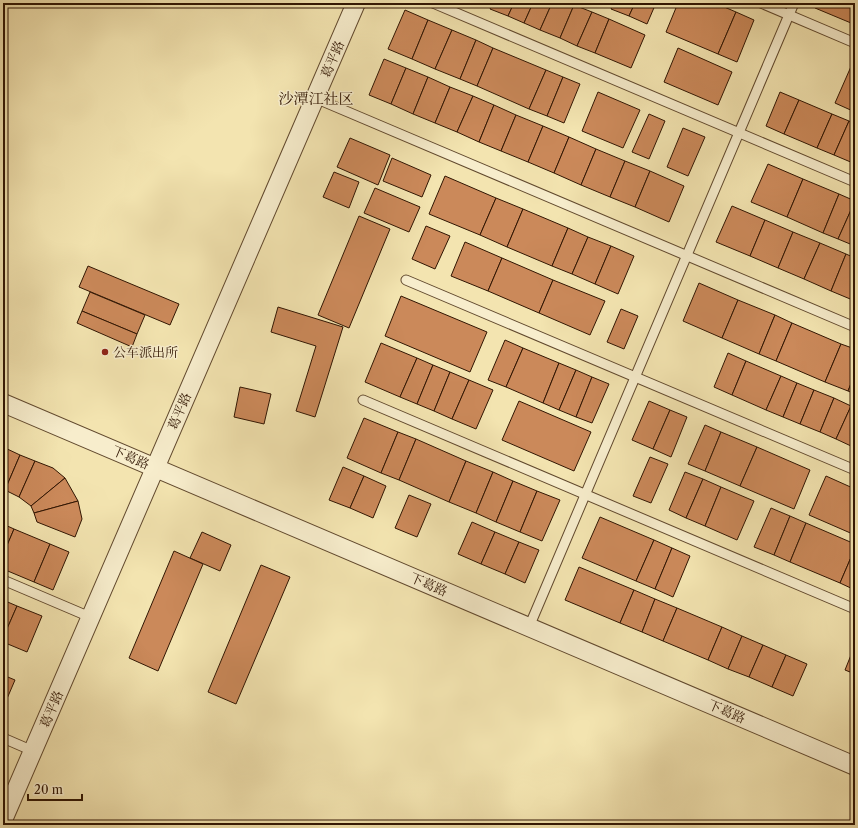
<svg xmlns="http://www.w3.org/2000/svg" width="858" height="828" font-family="'Libre Caslon Text','Noto Serif SC',serif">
<rect width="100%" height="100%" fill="#f3e4b0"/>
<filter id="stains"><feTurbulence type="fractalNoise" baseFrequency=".005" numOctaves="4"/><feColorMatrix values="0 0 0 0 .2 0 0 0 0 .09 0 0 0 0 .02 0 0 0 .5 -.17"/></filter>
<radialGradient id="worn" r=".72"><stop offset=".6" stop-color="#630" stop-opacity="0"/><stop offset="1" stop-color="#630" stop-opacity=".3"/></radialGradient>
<g fill="#cb895a" stroke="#301502">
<polygon points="493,3 514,3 508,16 490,9"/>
<polygon points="514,3 533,3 524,23 508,16"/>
<polygon points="533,3 552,3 540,30 524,23"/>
<polygon points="552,3 570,3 574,5 560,38 540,30"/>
<polygon points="614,3 635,3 629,16 611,9"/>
<polygon points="635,3 656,3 647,24 629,16"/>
<polygon points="678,3 715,3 736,12 718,54 666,32"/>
<polygon points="818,3 855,3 855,14 851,23 815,8"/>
<polygon points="574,5 592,12 577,46 560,38"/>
<polygon points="405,10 428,20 412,59 388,49"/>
<polygon points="592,12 609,19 595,53 577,46"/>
<polygon points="736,12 754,20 737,62 718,54"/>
<polygon points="609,19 645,35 631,68 595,53"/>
<polygon points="428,20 452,30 435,69 412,59"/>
<polygon points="452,30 476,40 460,79 435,69"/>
<polygon points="476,40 493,48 477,86 460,79"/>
<polygon points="493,48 546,70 529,109 477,86"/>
<polygon points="678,48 732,72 718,105 664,82"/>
<polygon points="384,59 406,68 391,104 369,95"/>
<polygon points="853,62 855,63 855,112 835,103"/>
<polygon points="406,68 428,77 413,114 391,104"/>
<polygon points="546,70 563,77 547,116 529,109"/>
<polygon points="428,77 450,87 435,123 413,114"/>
<polygon points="563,77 580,84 564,123 547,116"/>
<polygon points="450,87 473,96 457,132 435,123"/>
<polygon points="598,92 640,110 623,148 582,131"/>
<polygon points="780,92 799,100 784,134 766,126"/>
<polygon points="473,96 494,105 479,142 457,132"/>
<polygon points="799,100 832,114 817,148 784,134"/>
<polygon points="494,105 516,115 501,151 479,142"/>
<polygon points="649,114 665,121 649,159 632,152"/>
<polygon points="832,114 849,121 834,155 817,148"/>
<polygon points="516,115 543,126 528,162 501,151"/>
<polygon points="849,121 855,124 855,159 853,163 834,155"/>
<polygon points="543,126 569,137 554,173 528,162"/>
<polygon points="683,128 705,137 688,176 667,167"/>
<polygon points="569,137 596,149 581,185 554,173"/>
<polygon points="350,138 390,155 378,185 337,167"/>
<polygon points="596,149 625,161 610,197 581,185"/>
<polygon points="392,158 431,175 422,197 383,181"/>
<polygon points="625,161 650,171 635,207 610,197"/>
<polygon points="768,164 803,179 787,217 751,202"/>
<polygon points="650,171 684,186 669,222 635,207"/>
<polygon points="334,172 359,182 349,208 323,197"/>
<polygon points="445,176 496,198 480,235 429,214"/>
<polygon points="803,179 839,194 823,233 787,217"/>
<polygon points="375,188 420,207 409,232 364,213"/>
<polygon points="839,194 855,201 838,239 823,233"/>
<polygon points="496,198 523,209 507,247 480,235"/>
<polygon points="855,201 855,246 838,239"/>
<polygon points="732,206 765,220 750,256 716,242"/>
<polygon points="523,209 568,228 552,266 507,247"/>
<polygon points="359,216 390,229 349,328 318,315"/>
<polygon points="765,220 793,232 778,268 750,256"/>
<polygon points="426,226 450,236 435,269 412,259"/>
<polygon points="568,228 588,237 572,274 552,266"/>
<polygon points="793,232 820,243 804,279 778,268"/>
<polygon points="588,237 611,246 595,284 572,274"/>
<polygon points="465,242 502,258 488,291 451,276"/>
<polygon points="820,243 846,254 831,291 804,279"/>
<polygon points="611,246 634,256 618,294 595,284"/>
<polygon points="846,254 855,258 855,301 831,291"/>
<polygon points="502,258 553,280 539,313 488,291"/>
<polygon points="88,266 179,304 170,325 79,287"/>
<polygon points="553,280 605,301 590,335 539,313"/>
<polygon points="699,283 738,300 722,338 683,321"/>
<polygon points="90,292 145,315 137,334 82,311"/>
<polygon points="401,296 487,332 470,372 385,336"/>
<polygon points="738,300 775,315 759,354 722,338"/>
<polygon points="278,307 343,327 315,417 296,411 316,346 271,332"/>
<polygon points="621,309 638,316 624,349 607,342"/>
<polygon points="82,311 137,334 132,347 77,323"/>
<polygon points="775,315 792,323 776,361 759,354"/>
<polygon points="792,323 841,344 825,382 776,361"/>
<polygon points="505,340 523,348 506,387 488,380"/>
<polygon points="381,343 417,358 400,397 365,382"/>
<polygon points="841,344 855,349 855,374 848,391 825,382"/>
<polygon points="523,348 559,363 543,403 506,387"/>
<polygon points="728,353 746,361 732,395 714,387"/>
<polygon points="417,358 433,365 417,404 400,397"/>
<polygon points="746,361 781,376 766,410 732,395"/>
<polygon points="559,363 576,370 559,410 543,403"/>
<polygon points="433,365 450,372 434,411 417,404"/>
<polygon points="576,370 592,377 576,417 559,410"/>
<polygon points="450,372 469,380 452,419 434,411"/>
<polygon points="855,374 855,394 848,391"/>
<polygon points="781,376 797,383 783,417 766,410"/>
<polygon points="592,377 609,384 592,423 576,417"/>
<polygon points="469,380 493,390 476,429 452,419"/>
<polygon points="797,383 814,390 800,424 783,417"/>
<polygon points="240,387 271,394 264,424 234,417"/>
<polygon points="814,390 834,398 820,432 800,424"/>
<polygon points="834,398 851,406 836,439 820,432"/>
<polygon points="519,401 591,432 574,471 502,440"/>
<polygon points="649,401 670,410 653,449 632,440"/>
<polygon points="851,406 855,407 855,437 851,446 836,439"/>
<polygon points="670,410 687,417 671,457 653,449"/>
<polygon points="364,418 398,432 381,473 347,458"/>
<polygon points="705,425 721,432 705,471 688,464"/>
<polygon points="398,432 416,439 399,480 381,473"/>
<polygon points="721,432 757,447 740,486 705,471"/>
<polygon points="416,439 466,461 449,502 399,480"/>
<polygon points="3,447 20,455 5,490 3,490"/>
<polygon points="757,447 810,470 794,509 740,486"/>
<polygon points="20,455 35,461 19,497 5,490"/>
<polygon points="650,457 668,464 651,503 633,496"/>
<polygon points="35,461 53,468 65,478 31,506 19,497"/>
<polygon points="466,461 493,472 476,513 449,502"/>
<polygon points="343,467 364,476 350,508 329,500"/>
<polygon points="493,472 513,481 496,522 476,513"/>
<polygon points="685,472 703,479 686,518 669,510"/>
<polygon points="364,476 386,486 373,518 350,508"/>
<polygon points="826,476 855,489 855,535 809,515"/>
<polygon points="65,478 78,501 34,513 31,506"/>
<polygon points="703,479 721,487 705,526 686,518"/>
<polygon points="513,481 537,491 520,532 496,522"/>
<polygon points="721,487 754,501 737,540 705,526"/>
<polygon points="537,491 560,500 542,541 520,532"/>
<polygon points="409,495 431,504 417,537 395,528"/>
<polygon points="78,501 82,519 75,537 37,522 34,513"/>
<polygon points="771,508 790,516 774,555 754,547"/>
<polygon points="790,516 806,523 790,562 774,555"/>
<polygon points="600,517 654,540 636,581 582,558"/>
<polygon points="472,522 495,532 481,564 458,554"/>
<polygon points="806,523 855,544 855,548 840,583 790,562"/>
<polygon points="3,524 14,529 3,555"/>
<polygon points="14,529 50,544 34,582 3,569 3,555"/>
<polygon points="202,532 231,545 220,571 190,558"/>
<polygon points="495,532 519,542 505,574 481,564"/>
<polygon points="654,540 672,548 655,589 636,581"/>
<polygon points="519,542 539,550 525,583 505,574"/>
<polygon points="50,544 69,552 53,590 34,582"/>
<polygon points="672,548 690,556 673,597 655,589"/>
<polygon points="855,548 855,590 840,583"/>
<polygon points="174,551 203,564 158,671 129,658"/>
<polygon points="261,565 290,577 236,704 208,692"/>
<polygon points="579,567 634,590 620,623 565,600"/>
<polygon points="634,590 655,599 642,632 620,623"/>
<polygon points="655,599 677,608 663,641 642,632"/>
<polygon points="3,600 17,606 3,638"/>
<polygon points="17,606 42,616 27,652 3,642 3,638"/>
<polygon points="677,608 722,627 708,660 663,641"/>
<polygon points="722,627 742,636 728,669 708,660"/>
<polygon points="742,636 763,645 749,677 728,669"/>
<polygon points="763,645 786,655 772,687 749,677"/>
<polygon points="855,645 855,674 845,670"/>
<polygon points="786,655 807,664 793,696 772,687"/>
<polygon points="3,675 15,680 3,708"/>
</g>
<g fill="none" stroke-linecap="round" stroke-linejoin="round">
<g stroke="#61492e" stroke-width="11">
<g id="lane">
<polyline points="433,3 855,182"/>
<polyline points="761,3 855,43"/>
<polyline points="315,98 855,327"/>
<polyline points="406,280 855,470"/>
<polyline points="363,400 855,609"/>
<polyline points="3,580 90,617"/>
<polyline points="529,627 794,3"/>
<polyline points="3,738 33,751"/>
</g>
</g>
<g stroke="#61492e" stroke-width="20">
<g id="street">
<polyline points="3,403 855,766"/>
<polyline points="3,820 356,3"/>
</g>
</g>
<use href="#lane" stroke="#f7edcc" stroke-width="9"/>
<use href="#street" stroke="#f7edcc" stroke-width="18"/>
</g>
<circle fill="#8f2418" stroke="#f7edcc" stroke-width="1.5" cx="105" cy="352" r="4"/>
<g text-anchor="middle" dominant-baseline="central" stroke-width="3" stroke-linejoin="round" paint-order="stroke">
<g font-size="13" fill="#301502" stroke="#f7edcc">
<text transform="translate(332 59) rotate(-67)">葛平路</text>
<text transform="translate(179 411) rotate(-67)">葛平路</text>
<text transform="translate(131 457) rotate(23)">下葛路</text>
<text transform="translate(429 584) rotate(23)">下葛路</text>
<text transform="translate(51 709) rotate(-67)">葛平路</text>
<text transform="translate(727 711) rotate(23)">下葛路</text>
</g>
<g font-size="13" fill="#301502" stroke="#f7edcc" text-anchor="start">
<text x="113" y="352">公车派出所</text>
</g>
<g font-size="15" fill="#301502" stroke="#f7edcc">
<text x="316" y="98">沙潭江社区</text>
</g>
</g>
<rect width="858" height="828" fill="none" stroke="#f3e4b0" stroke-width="16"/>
<rect x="4" y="4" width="850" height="820" fill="none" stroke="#301502" stroke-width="2"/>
<rect x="8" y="8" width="842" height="812" fill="none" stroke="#301502"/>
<path d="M28 794v6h54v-6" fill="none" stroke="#301502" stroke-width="2"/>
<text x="34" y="794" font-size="12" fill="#301502" stroke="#f7edcc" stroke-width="3" paint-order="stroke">20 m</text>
<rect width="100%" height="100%" filter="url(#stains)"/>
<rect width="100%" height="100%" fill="url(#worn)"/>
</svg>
